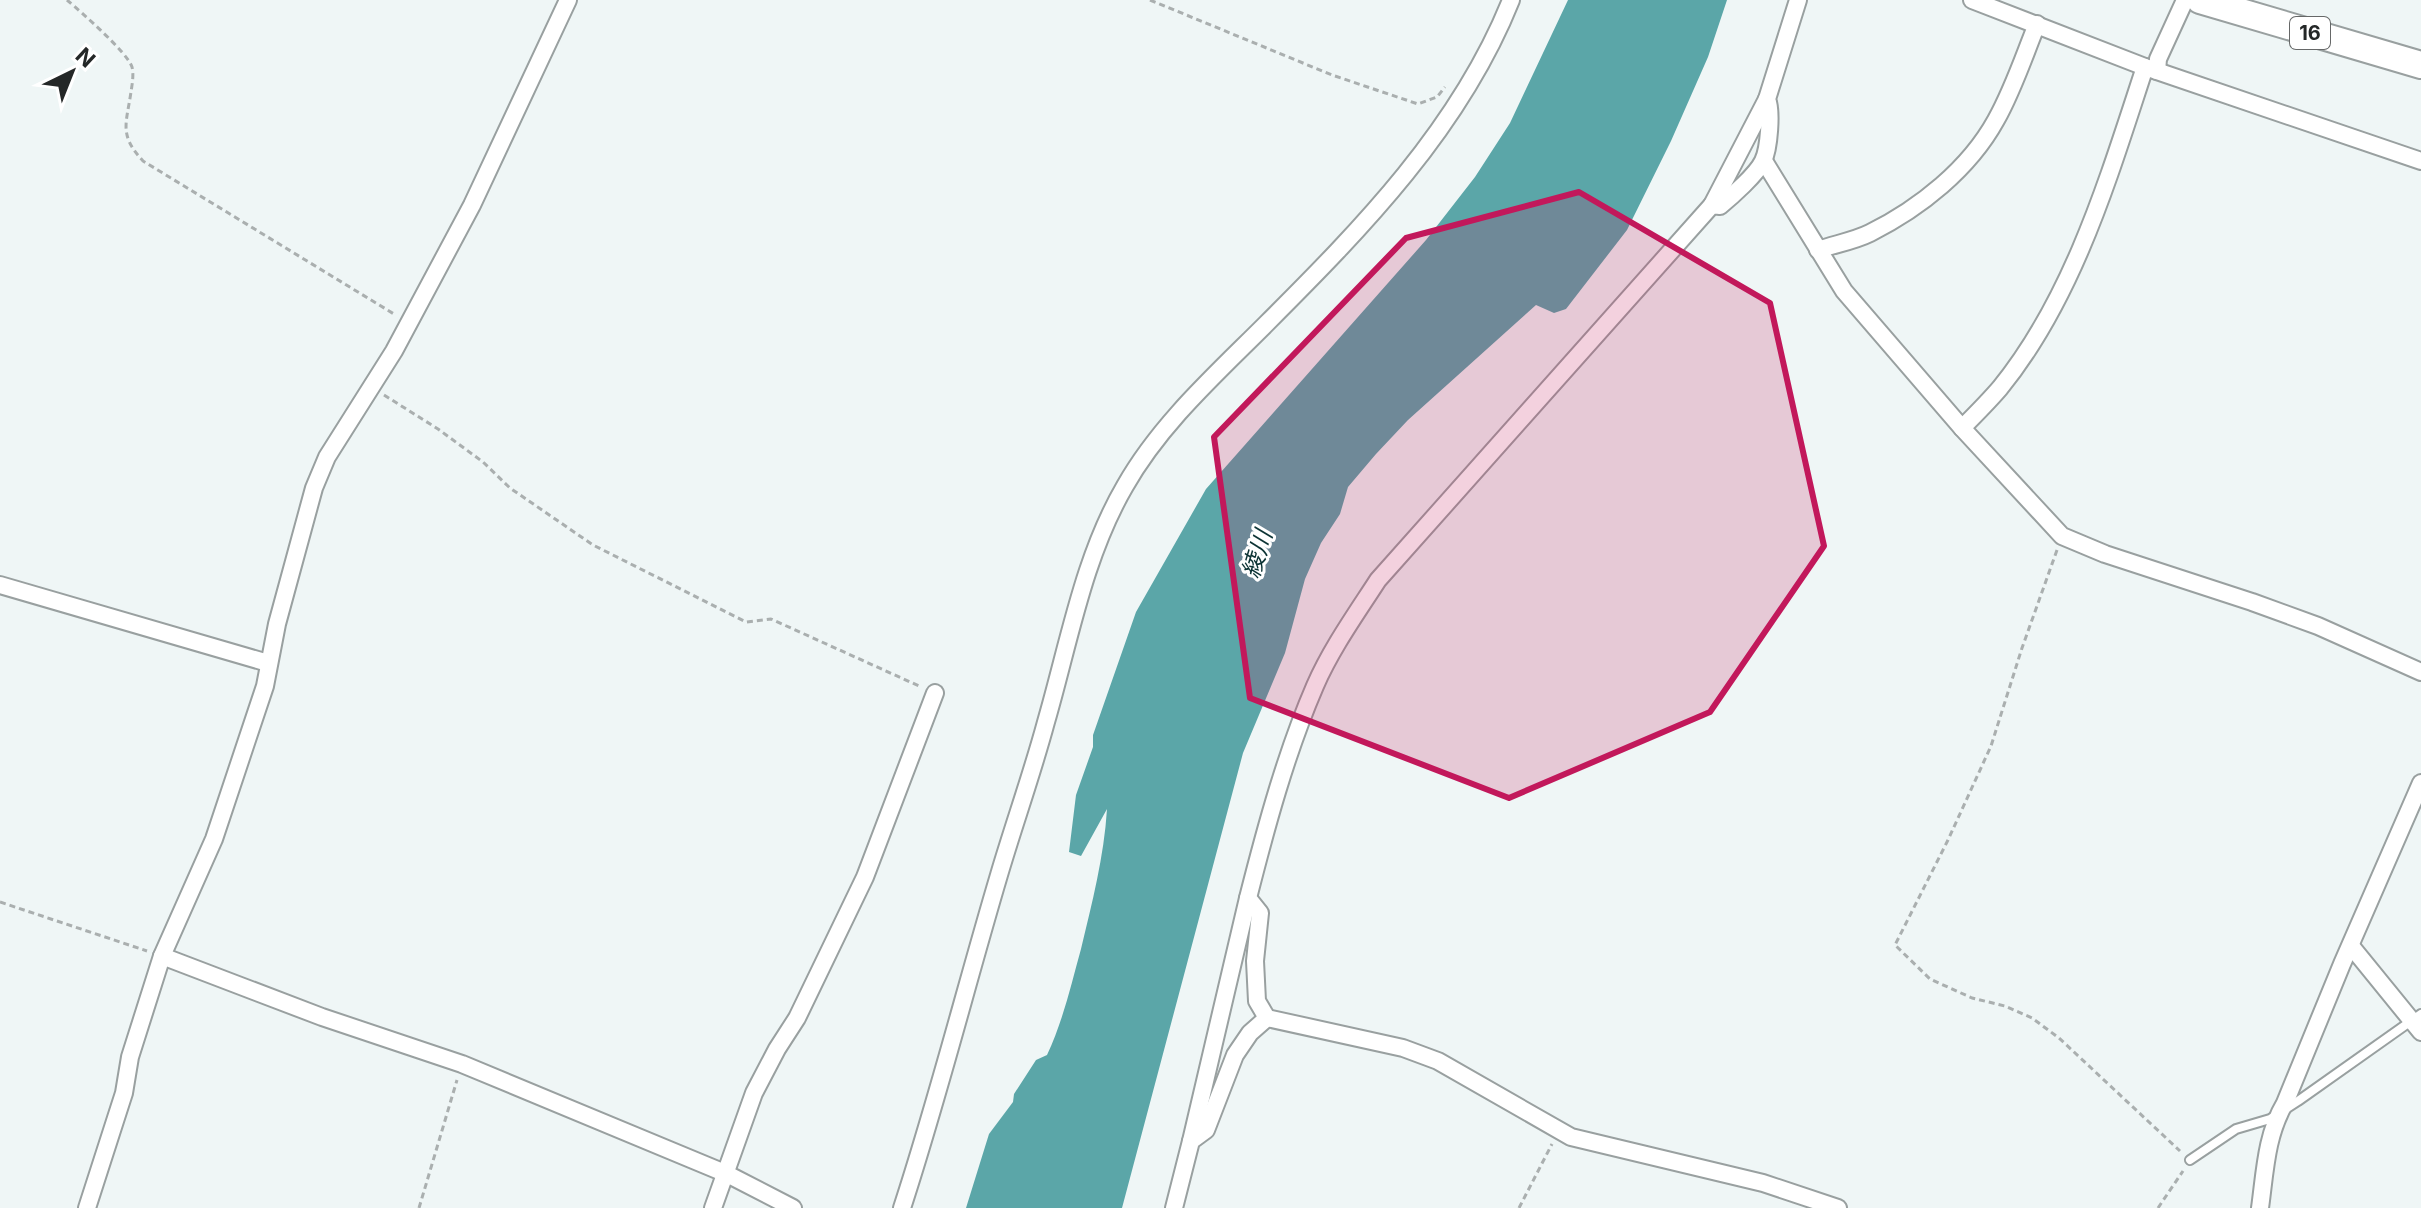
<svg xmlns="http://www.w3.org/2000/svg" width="2421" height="1208" font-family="Inter,'Noto Sans JP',sans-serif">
<rect width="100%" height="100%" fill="#eff6f6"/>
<path fill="#5ba6a8" d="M1568 0H1727L1708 57 1671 141 1627 230 1566 309 1554 313 1536 305 1408 420 1376 454 1348 487 1340 514 1321 543 1305 579 1285 653 1243 753 1122 1208H966L989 1134 1013 1102 1014 1094 1036 1060 1047 1055C1063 1021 1071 985 1081 949 1092 903 1104 857 1107 809L1081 856 1069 852 1076 795 1093 747V735L1136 612 1206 489 1426 240 1475 177 1510 123Z"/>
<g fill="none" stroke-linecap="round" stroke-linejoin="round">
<g stroke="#99a0a0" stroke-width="12">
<polyline id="lane" points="2190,1160 2236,1129 2270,1119 2298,1101 2421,1014"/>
</g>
<g stroke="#99a0a0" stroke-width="20">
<g id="street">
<path d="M1798 0 1767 99C1772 111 1769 149 1763 161 1757 174 1731 197 1720 206L1712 205 1378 580C1356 614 1331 649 1315 686 1286 753 1266 827 1248 898L1260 913 1255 961 1257 1001 1267 1018 1403 1048 1438 1061 1571 1137 1763 1183 1838 1208"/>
<polyline points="1972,0 2145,67 2421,161"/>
<polyline points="2157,71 2158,59 2185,0"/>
<polyline points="1764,161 1844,291 1962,428 2062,536 2105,554 2252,602 2318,626 2421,672"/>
<polyline points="1712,205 1767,99"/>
<path d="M1818 250C1835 244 1854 241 1870 233 1920 208 1969 169 1996 120 2013 90 2024 56 2037 24"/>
<path d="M1962 428C1975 415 1988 402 2000 388 2074 297 2109 176 2145 67"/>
<polyline points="0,585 268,663"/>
<polyline points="2351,946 2421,1032"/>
<polyline points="162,956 322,1017 462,1064 727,1174 793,1208"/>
<polyline points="1191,1141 1248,898"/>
<polyline points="87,1208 124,1093 130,1057 162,956 214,839 265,686 277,624 314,488 327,457 394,351 472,205 568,0"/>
<polyline points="713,1208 754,1093 777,1049 797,1018 865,877 935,693"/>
<path d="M902 1208C938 1098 966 986 999 875 1014 824 1032 774 1046 722 1069 643 1083 558 1125 486 1160 424 1216 374 1266 324 1362 228 1460 128 1511 0"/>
<polyline points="1174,1208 1191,1141 1206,1130 1235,1055 1250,1033 1267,1018"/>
<path d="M2260 1208C2265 1172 2266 1135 2285 1103L2342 964 2421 783"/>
</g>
</g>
<g stroke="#99a0a0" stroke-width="30">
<polyline id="primary" points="2200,0 2421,65"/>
</g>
<g stroke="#aaafaf" stroke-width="3" stroke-dasharray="6 4" stroke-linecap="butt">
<path d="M67 0C81 12 127 52 132 67 134 75 132 85 131 92 126 125 119 135 143 161L394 314"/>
<polyline points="1150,0 1332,75 1418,104 1437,97 1445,87"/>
<polyline points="384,395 438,429 483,462 510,488 593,545 746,622 771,619 919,686"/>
<polyline points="2057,550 2022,648 1991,746 1948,840 1895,945 1930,979 1972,998 2005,1006 2032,1018 2059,1038 2180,1151"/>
<polyline points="0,902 147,951"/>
<polyline points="419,1208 457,1080"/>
<polyline points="1519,1208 1552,1144"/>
<polyline points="2158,1208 2183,1171"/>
</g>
<use href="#lane" stroke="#fff" stroke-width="8"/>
<use href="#street" stroke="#fff" stroke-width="16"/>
<use href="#primary" stroke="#fff" stroke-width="26"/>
</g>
<path fill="#c2185b" fill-opacity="0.2" stroke="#c2185b" stroke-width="6" stroke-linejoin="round" d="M1579 192 1770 303 1824 546 1710 712 1509 798 1250 698 1214 437 1406 238Z"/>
<g text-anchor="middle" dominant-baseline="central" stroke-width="6" stroke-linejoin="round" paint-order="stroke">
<rect fill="#fff" stroke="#666868" stroke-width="2" x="2290" y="17" width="40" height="32" rx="6"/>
<g font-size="20" font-weight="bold" fill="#242727">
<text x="2310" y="33">16</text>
</g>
<g font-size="24" font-style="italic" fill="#0c3334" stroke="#fff">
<text transform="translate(1257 554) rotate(-73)">綾川</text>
</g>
</g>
<g transform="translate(72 72) rotate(43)" stroke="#ffffff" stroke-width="6" paint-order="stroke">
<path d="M0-6L14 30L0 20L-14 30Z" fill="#242727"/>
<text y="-12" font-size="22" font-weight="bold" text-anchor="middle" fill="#242727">N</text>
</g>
</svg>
